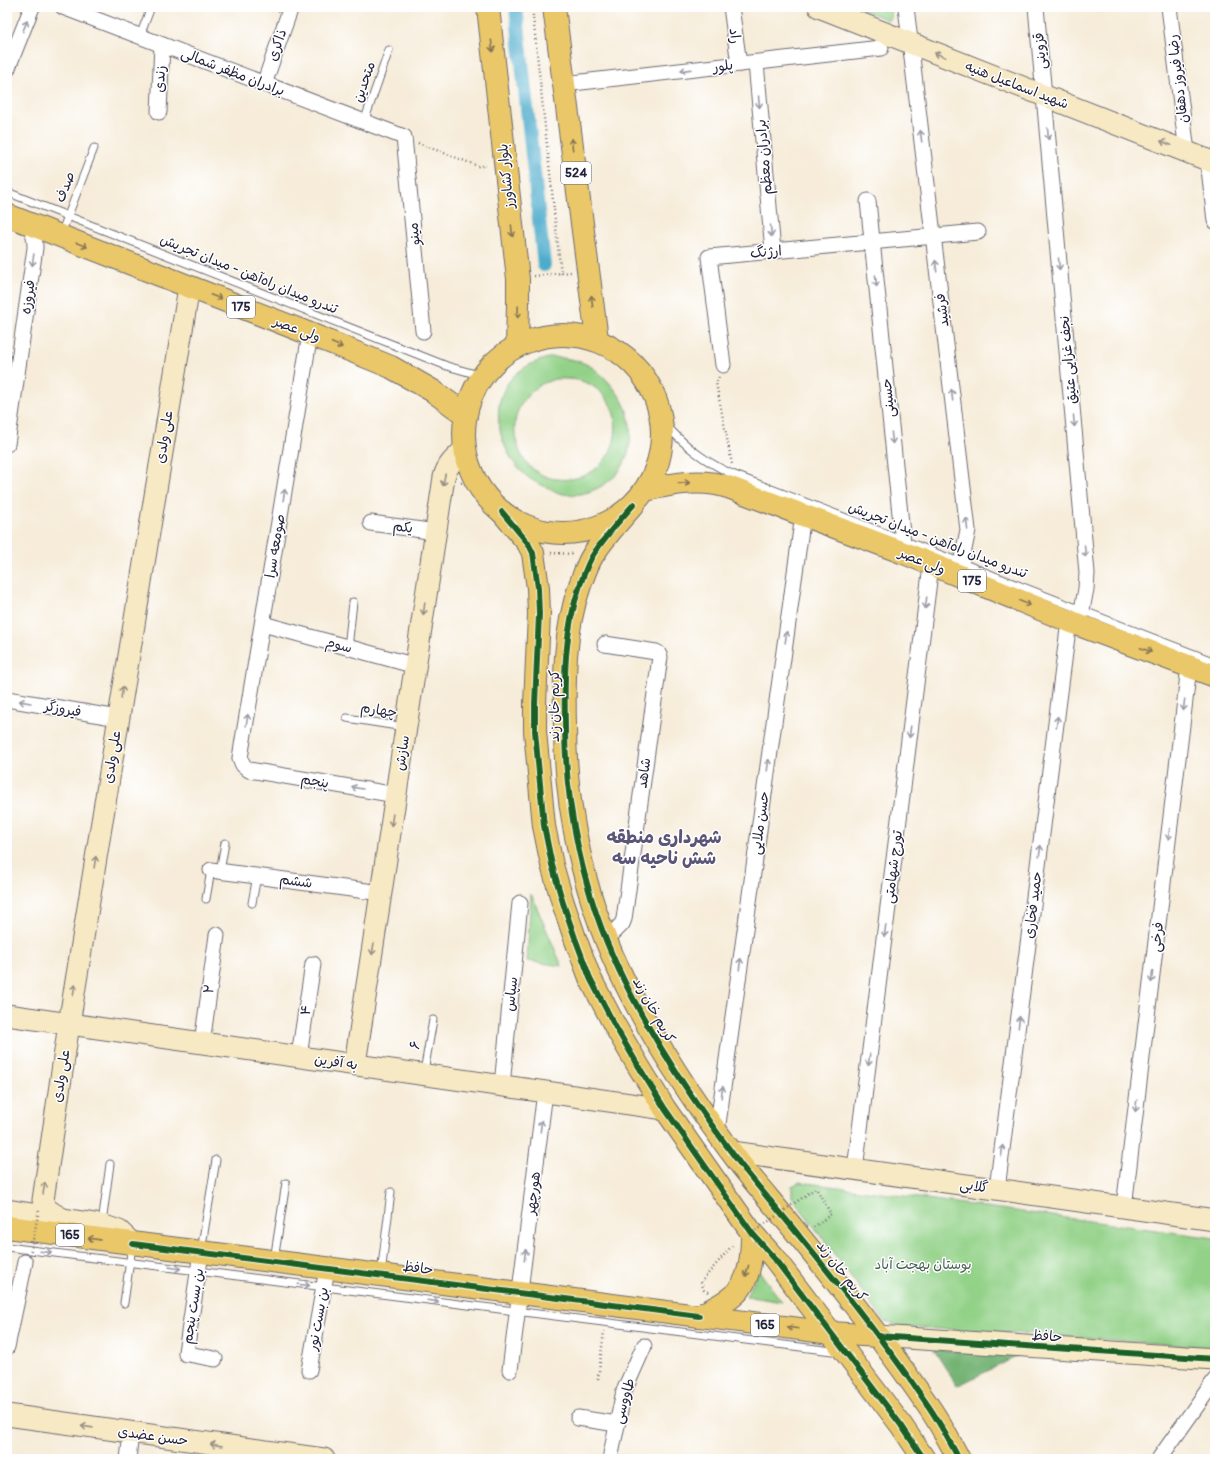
<svg xmlns="http://www.w3.org/2000/svg" width="1222" height="1466" font-family="Pangolin,'Playpen Sans Arabic',sans-serif">
<rect width="100%" height="100%" fill="#fff"/>
<filter id="ink" filterUnits="userSpaceOnUse"><feTurbulence type="fractalNoise" baseFrequency=".025" numOctaves="2"/><feDisplacementMap in="SourceGraphic" scale="8" xChannelSelector="R" yChannelSelector="G"/><feConvolveMatrix kernelMatrix="1 2 1 2 8 2 1 2 1" color-interpolation-filters="sRGB"/></filter>
<filter id="wash" filterUnits="userSpaceOnUse"><feTurbulence type="fractalNoise" baseFrequency=".012" numOctaves="4" result="noise"/><feDisplacementMap in="SourceGraphic" scale="16" xChannelSelector="R" yChannelSelector="G"/><feGaussianBlur stdDeviation="0.9" result="paint"/><feColorMatrix in="noise" values="0 0 0 0 0 0 0 0 0 0 0 0 0 0 0 0 0 1.4 0 .05"/><feComposite in="paint" operator="in"/></filter>
<g filter="url(#wash)">
<rect width="100%" height="100%" fill="#f6ecd9"/>
<g fill="#92d187" stroke="#5a7a61" fill-rule="evenodd">
<polygon points="857,7 890,7 891,18 888,20"/>
<path d="M552 357C566 358 581 360 593 368 605 377 616 389 623 402 635 424 633 458 615 476 601 489 583 497 563 494 557 493 551 489 546 487 537 483 528 479 521 471 497 446 487 398 517 373 527 365 539 360 552 357ZM554 379C565 379 576 378 587 383 638 407 617 486 556 479 543 478 528 468 522 456 509 431 513 405 537 387 542 383 548 382 554 379Z"/>
<polygon points="531,894 562,966 527,961"/>
<polygon points="800,1182 1215,1238 1215,1348 1035,1334 901,1327 884,1321 792,1197 792,1186"/>
<polygon points="759,1271 782,1302 746,1296"/>
</g>
<polygon fill="#75b374" stroke="#4c6a58" points="934,1350 1020,1355 957,1386"/>
<g fill="none" stroke-linecap="round" stroke-linejoin="round">
<polyline stroke="#4daccc" stroke-width="14" points="516,7 544,265"/>
</g>
</g>
<g filter="url(#ink)">
<g fill="none" stroke-linecap="round" stroke-linejoin="round">
<g stroke="#6c6972" stroke-width="9">
<g id="lane">
<polyline points="279,7 289,11"/>
<polyline points="140,36 151,7"/>
<polyline points="364,122 389,50"/>
<polyline points="7,192 447,366 482,376"/>
<polyline points="61,234 94,148"/>
<path d="M664 423C685 446 704 461 732 474 893 535 1054 600 1215 662"/>
<polyline points="348,648 353,602"/>
<polyline points="347,718 404,727"/>
<polyline points="220,871 225,843"/>
<polyline points="206,899 211,870"/>
<polyline points="252,903 257,876"/>
<polyline points="424,1072 433,1020"/>
<polyline points="102,1223 110,1164"/>
<polyline points="7,1247 840,1352"/>
<polyline points="201,1251 216,1160"/>
<polyline points="274,1260 286,1183"/>
<polyline points="381,1274 391,1192"/>
<polyline points="124,1303 132,1246"/>
</g>
</g>
<g stroke="#6c6972" stroke-width="17">
<g id="street">
<polyline points="63,7 404,137 423,331"/>
<polyline points="731,7 739,64"/>
<polyline points="906,7 968,530 961,564 957,575"/>
<polyline points="1036,7 1087,573 1086,589 1079,625"/>
<polyline points="1169,7 1187,152"/>
<polyline points="756,63 773,251"/>
<polyline points="7,70 32,7"/>
<polyline points="264,84 291,7"/>
<polyline points="564,84 881,48"/>
<polyline points="159,112 162,45"/>
<polyline points="1208,160 1215,221"/>
<polyline points="868,201 904,553"/>
<polyline points="310,334 240,758 243,765 249,770 396,795"/>
<polyline points="723,365 709,257 978,232"/>
<path d="M7 444 35 248C35 238 34 232 28 223"/>
<polyline points="371,523 436,532"/>
<polyline points="263,624 416,666"/>
<polyline points="605,644 656,652 658,653 660,657 624,919 622,924 606,940"/>
<polyline points="7,699 118,718"/>
<polyline points="211,870 381,893"/>
<polyline points="202,1043 217,935"/>
<polyline points="299,1056 313,964"/>
<polyline points="502,1085 520,903"/>
<polyline points="717,1131 803,515"/>
<polyline points="855,1169 931,565"/>
<polyline points="997,1189 1069,621"/>
<polyline points="1124,1207 1189,667"/>
<polyline points="201,1253 186,1352 186,1354 188,1354 215,1359"/>
<polyline points="7,1347 25,1262"/>
<polyline points="309,1370 327,1269"/>
<polyline points="510,1370 545,1092"/>
<polyline points="578,1418 617,1424"/>
<polyline points="128,1459 131,1433"/>
<polyline points="610,1459 624,1391 644,1346"/>
<polyline points="1159,1459 1215,1380"/>
</g>
</g>
<g stroke="#6c6972" stroke-width="23">
<g id="secondary">
<polyline points="819,7 1215,163"/>
<polyline points="7,1015 665,1109"/>
<path d="M355 1064 444 477C447 465 455 458 465 449"/>
<polyline points="732,1152 1215,1220"/>
<polyline points="7,1210 102,1225 119,1231 133,1244"/>
<path d="M61 1218C53 1213 44 1210 43 1200L69 1024 189 287"/>
<polyline points="878,1336 1215,1359"/>
<polyline points="7,1415 324,1459"/>
</g>
</g>
<g stroke="#6c6972" stroke-width="24">
<g id="primary">
<polyline points="488,7 518,279 518,304 517,346"/>
<polyline points="554,7 597,339"/>
<polyline points="7,215 310,334 391,367 433,391 466,415"/>
<circle cx="563" cy="434" r="99"/>
<path d="M645 490C672 484 701 478 728 487L904 553 1079 625 1215 676"/>
<path d="M634 504C620 520 604 537 593 555 587 564 584 575 580 585 564 631 564 679 565 726 565 808 584 896 619 970 651 1039 695 1104 741 1165 760 1189 781 1213 800 1237 845 1292 889 1348 929 1407 940 1423 950 1442 959 1459"/>
<polyline points="502,512 528,543 533,553 538,588 539,614 535,704 535,731 544,826 552,865 563,903 575,938 590,978 615,1026 639,1067 665,1109 752,1233 774,1258 901,1425 924,1459"/>
<polyline points="7,1227 831,1333 878,1336"/>
<path d="M699 1316C711 1310 724 1304 734 1295 751 1281 752 1253 752 1233"/>
</g>
</g>
<g stroke="#6c6972" stroke-width="2.5" stroke-dasharray="1 3" stroke-linecap="butt">
<polyline points="532,7 561,274"/>
<polyline points="418,143 478,166 486,166"/>
<polyline points="534,276 571,272"/>
<polyline points="719,377 716,383 732,464"/>
<polyline points="461,483 474,478"/>
<polyline points="551,553 574,554"/>
<polyline points="814,1227 831,1214 816,1188"/>
<polyline points="708,1292 704,1290 701,1282 730,1248 734,1245"/>
<polyline points="598,1379 604,1331"/>
</g>
<use href="#lane" stroke="#fff" stroke-width="7"/>
<use href="#street" stroke="#fff" stroke-width="15"/>
<use href="#secondary" stroke="#f7e9c3" stroke-width="21"/>
<use href="#primary" stroke="#eac769" stroke-width="22"/>
<g stroke="#6c6972" stroke-width="2.5" stroke-dasharray="1 3" stroke-linecap="butt">
<polyline points="752,1233 816,1188"/>
<polyline points="30,1255 39,1210"/>
</g>
<g stroke="#fff" stroke-width="8">
<g id="cycleway">
<path d="M634 504C620 520 604 537 593 555 587 564 584 575 580 585 564 631 564 679 565 726 565 808 584 896 619 970 651 1039 695 1104 741 1165 760 1189 781 1213 800 1237 845 1292 889 1348 929 1407 940 1423 950 1442 959 1459"/>
<polyline points="502,512 528,543 533,553 538,588 539,614 535,704 535,731 544,826 552,865 563,903 575,938 590,978 615,1026 639,1067 665,1109 752,1233 774,1258 901,1425 924,1459"/>
<polyline points="133,1244 699,1316"/>
<polyline points="878,1336 1215,1359"/>
</g>
</g>
<use href="#cycleway" stroke="#1b5e20" stroke-width="6"/>
</g>
<defs><path id="oneway-shaft" d="M-6 0H5M1.5-3L5.5 0L1.5 3" fill="none" stroke-width="1.6" stroke-linecap="round" stroke-linejoin="round"/></defs>
<g stroke="#9c9ca7">
<use href="#oneway-shaft" transform="translate(25 26) rotate(-68)"/>
<use href="#oneway-shaft" transform="translate(686 70) rotate(173)"/>
<use href="#oneway-shaft" transform="translate(759 102) rotate(85)"/>
<use href="#oneway-shaft" transform="translate(1048 134) rotate(85)"/>
<use href="#oneway-shaft" transform="translate(921 136) rotate(-97)"/>
<use href="#oneway-shaft" transform="translate(771 231) rotate(85)"/>
<use href="#oneway-shaft" transform="translate(33 260) rotate(98)"/>
<use href="#oneway-shaft" transform="translate(1059 264) rotate(85)"/>
<use href="#oneway-shaft" transform="translate(936 266) rotate(-97)"/>
<use href="#oneway-shaft" transform="translate(876 281) rotate(84)"/>
<use href="#oneway-shaft" transform="translate(952 395) rotate(-97)"/>
<use href="#oneway-shaft" transform="translate(1074 421) rotate(85)"/>
<use href="#oneway-shaft" transform="translate(892 438) rotate(84)"/>
<use href="#oneway-shaft" transform="translate(284 495) rotate(-81)"/>
<use href="#oneway-shaft" transform="translate(967 524) rotate(-96)"/>
<use href="#oneway-shaft" transform="translate(1085 551) rotate(85)"/>
<use href="#oneway-shaft" transform="translate(926 603) rotate(97)"/>
<use href="#oneway-shaft" transform="translate(786 637) rotate(-82)"/>
<use href="#oneway-shaft" transform="translate(25 702) rotate(-170)"/>
<use href="#oneway-shaft" transform="translate(1184 705) rotate(97)"/>
<use href="#oneway-shaft" transform="translate(247 720) rotate(-81)"/>
<use href="#oneway-shaft" transform="translate(1057 722) rotate(-83)"/>
<use href="#oneway-shaft" transform="translate(910 732) rotate(97)"/>
<use href="#oneway-shaft" transform="translate(768 765) rotate(-82)"/>
<use href="#oneway-shaft" transform="translate(357 788) rotate(-170)"/>
<use href="#oneway-shaft" transform="translate(1169 834) rotate(97)"/>
<use href="#oneway-shaft" transform="translate(1040 851) rotate(-83)"/>
<use href="#oneway-shaft" transform="translate(885 931) rotate(97)"/>
<use href="#oneway-shaft" transform="translate(740 964) rotate(-82)"/>
<use href="#oneway-shaft" transform="translate(1152 977) rotate(97)"/>
<use href="#oneway-shaft" transform="translate(1019 1022) rotate(-83)"/>
<use href="#oneway-shaft" transform="translate(869 1060) rotate(97)"/>
<use href="#oneway-shaft" transform="translate(722 1092) rotate(-82)"/>
<use href="#oneway-shaft" transform="translate(1136 1106) rotate(97)"/>
<use href="#oneway-shaft" transform="translate(541 1126) rotate(-83)"/>
<use href="#oneway-shaft" transform="translate(1002 1151) rotate(-83)"/>
<use href="#oneway-shaft" transform="translate(46 1252) rotate(7)"/>
<use href="#oneway-shaft" transform="translate(525 1255) rotate(-83)"/>
<use href="#oneway-shaft" transform="translate(175 1268) rotate(8)"/>
<use href="#oneway-shaft" transform="translate(304 1285) rotate(7)"/>
<use href="#oneway-shaft" transform="translate(433 1301) rotate(7)"/>
</g>
<g stroke="#867452">
<use href="#oneway-shaft" transform="translate(492 46) rotate(84)"/>
<use href="#oneway-shaft" transform="translate(572 144) rotate(-97)"/>
<use href="#oneway-shaft" transform="translate(512 231) rotate(84)"/>
<use href="#oneway-shaft" transform="translate(82 245) rotate(22)"/>
<use href="#oneway-shaft" transform="translate(216 297) rotate(21)"/>
<use href="#oneway-shaft" transform="translate(592 301) rotate(-97)"/>
<use href="#oneway-shaft" transform="translate(518 312) rotate(92)"/>
<use href="#oneway-shaft" transform="translate(337 345) rotate(23)"/>
<use href="#oneway-shaft" transform="translate(684 483) rotate(-4)"/>
<use href="#oneway-shaft" transform="translate(1025 603) rotate(22)"/>
<use href="#oneway-shaft" transform="translate(1146 650) rotate(21)"/>
<use href="#oneway-shaft" transform="translate(94 1239) rotate(-172)"/>
<use href="#oneway-shaft" transform="translate(747 1271) rotate(105)"/>
<use href="#oneway-shaft" transform="translate(793 1328) rotate(-173)"/>
</g>
<g stroke="#978f86">
<use href="#oneway-shaft" transform="translate(940 55) rotate(-159)"/>
<use href="#oneway-shaft" transform="translate(1166 143) rotate(-159)"/>
<use href="#oneway-shaft" transform="translate(444 480) rotate(101)"/>
<use href="#oneway-shaft" transform="translate(424 609) rotate(98)"/>
<use href="#oneway-shaft" transform="translate(122 692) rotate(-81)"/>
<use href="#oneway-shaft" transform="translate(392 820) rotate(98)"/>
<use href="#oneway-shaft" transform="translate(95 862) rotate(-81)"/>
<use href="#oneway-shaft" transform="translate(373 949) rotate(99)"/>
<use href="#oneway-shaft" transform="translate(74 990) rotate(-81)"/>
<use href="#oneway-shaft" transform="translate(44 1188) rotate(-81)"/>
<use href="#oneway-shaft" transform="translate(87 1427) rotate(-172)"/>
<use href="#oneway-shaft" transform="translate(216 1445) rotate(-172)"/>
</g>
</g>
<g text-anchor="middle" dominant-baseline="central" stroke-width="3" stroke-linejoin="round" paint-order="stroke">
<g fill="#fff" stroke="#646476" stroke-width="1">
<rect x="561" y="162" width="30" height="22" rx="3"/>
<rect x="227" y="296" width="28" height="22" rx="3"/>
<rect x="958" y="570" width="28" height="22" rx="3"/>
<rect x="56" y="1224" width="28" height="22" rx="3"/>
<rect x="751" y="1314" width="28" height="22" rx="3"/>
</g>
<g font-size="13" font-weight="bold" fill="#22223b">
<text x="576" y="173">524</text>
<text x="241" y="307">175</text>
<text x="972" y="581">175</text>
<text x="70" y="1235">165</text>
<text x="765" y="1325">165</text>
</g>
<g font-size="14" fill="#22223b" stroke="#fff">
<text transform="translate(735 36) rotate(83)">راد</text>
<text transform="translate(277 45) rotate(-71)">ذاکری</text>
<text transform="translate(1040 51) rotate(-95)">قزوینی</text>
<text transform="translate(723 66) rotate(-7)">پلور</text>
<text transform="translate(233 72) rotate(21)">برادران مظفر شمالی</text>
<text transform="translate(160 79) rotate(-87)">زندی</text>
<text transform="translate(1178 79) rotate(-97)">رضا فیروز دهقان</text>
<text transform="translate(364 82) rotate(-71)">متحدین</text>
<text transform="translate(1017 85) rotate(21)">شهید اسماعیل هنیه</text>
<text transform="translate(764 157) rotate(-95)">برادران معظم</text>
<text transform="translate(506 176) rotate(-96)">بلوار کشاورز</text>
<text transform="translate(65 187) rotate(-69)">صدف</text>
<text transform="translate(414 234) rotate(-96)">مینو</text>
<text transform="translate(766 252) rotate(-5)">ارژنگ</text>
<text transform="translate(249 274) rotate(22)">تندرو میدان راه‌آهن - میدان تجریش</text>
<text transform="translate(28 297) rotate(-82)">فیروزه</text>
<text transform="translate(942 310) rotate(-97)">فرشید</text>
<text transform="translate(297 329) rotate(21)">ولی عصر</text>
<text transform="translate(1068 360) rotate(-95)">نجف غزایی عتیق</text>
<text transform="translate(888 398) rotate(-96)">حسینی</text>
<text transform="translate(164 437) rotate(-81)">علی ولدی</text>
<text transform="translate(403 527) rotate(8)">یکم</text>
<text transform="translate(938 540) rotate(21)">تندرو میدان راه‌آهن - میدان تجریش</text>
<text transform="translate(275 546) rotate(-81)">صومعه سرا</text>
<text transform="translate(922 561) rotate(22)">ولی عصر</text>
<text transform="translate(339 645) rotate(15)">سوم</text>
<text transform="translate(554 706) rotate(-90)">کریم خان زند</text>
<text transform="translate(63 709) rotate(10)">فیروزگر</text>
<text transform="translate(379 710) rotate(9)">چهارم</text>
<text transform="translate(402 753) rotate(-81)">سازش</text>
<text transform="translate(112 757) rotate(-81)">علی ولدی</text>
<text transform="translate(644 773) rotate(-82)">شاهد</text>
<text transform="translate(315 781) rotate(10)">پنجم</text>
<text transform="translate(760 823) rotate(-82)">حسن ملایی</text>
<text transform="translate(893 867) rotate(-83)">تورج شهامتی</text>
<text transform="translate(296 881) rotate(8)">ششم</text>
<text transform="translate(1033 905) rotate(-83)">حمید فخاری</text>
<text transform="translate(1157 937) rotate(-83)">فرخی</text>
<text transform="translate(209 989) rotate(-82)">۲</text>
<text transform="translate(511 994) rotate(-84)">سپاس</text>
<text transform="translate(306 1010) rotate(-81)">۴</text>
<text transform="translate(654 1010) rotate(61)">کریم خان زند</text>
<text transform="translate(415 1045) rotate(-80)">۶</text>
<text transform="translate(336 1062) rotate(8)">به آفرین</text>
<text transform="translate(61 1076) rotate(-81)">علی ولدی</text>
<text transform="translate(974 1186) rotate(8)">گلابی</text>
<text transform="translate(533 1193) rotate(-83)">هورچهر</text>
<text transform="translate(418 1268) rotate(7)">حافظ</text>
<text transform="translate(842 1271) rotate(52)">کریم خان زند</text>
<text transform="translate(193 1306) rotate(-81)">بن بست پنجم</text>
<text transform="translate(318 1319) rotate(-80)">بن بست نور</text>
<text transform="translate(1047 1336) rotate(4)">حافظ</text>
<text transform="translate(624 1401) rotate(-74)">طاووسی</text>
<text transform="translate(153 1436) rotate(8)">حسن عضدی</text>
</g>
<g font-size="14" fill="#495f56" stroke="#fff">
<text x="923" y="1264">بوستان بهجت آباد</text>
</g>
<g font-size="18" font-weight="bold" fill="#5b5578" stroke="#fff">
<text x="664" y="837">شهرداری منطقه<tspan x="664" dy="21">شش ناحیه سه</tspan></text>
</g>
</g>
<rect width="1222" height="1466" fill="none" stroke="#fff" stroke-width="24"/>
</svg>
